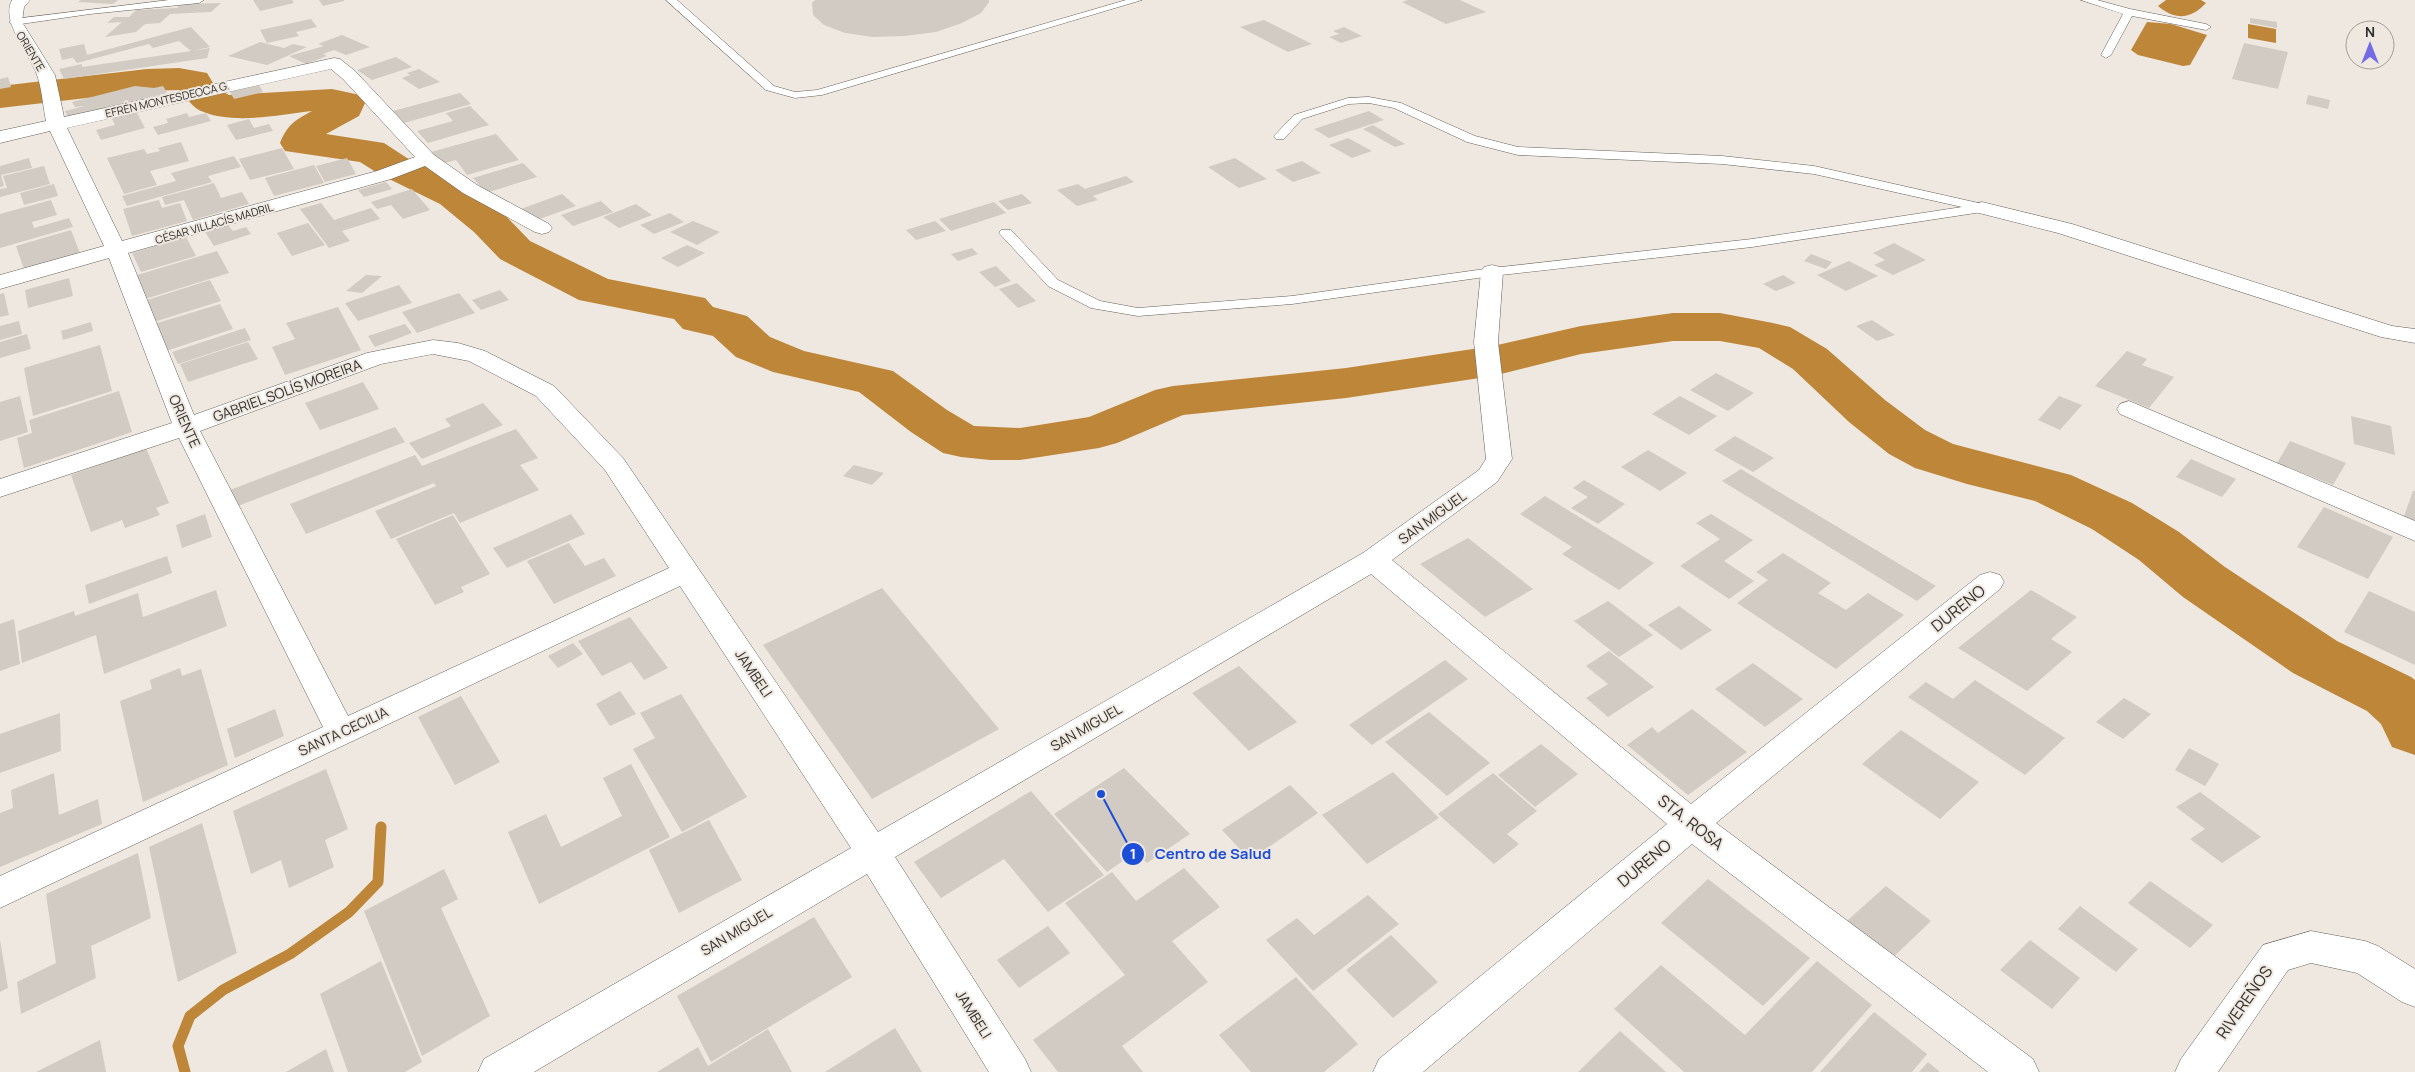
<svg xmlns="http://www.w3.org/2000/svg" width="2415" height="1072" font-family="Manrope,sans-serif">
<rect width="100%" height="100%" fill="#efe8e0"/>
<g fill="#be8638">
<path d="M2166 0H2201L2206 3C2191 19 2176 21 2158 6Z"/>
<polygon points="2147,22 2171,24 2207,35 2190,65 2183,66 2138,55 2131,50"/>
<polygon points="2248,24 2276,29 2276,43 2248,38"/>
</g>
<g fill="none" stroke-linecap="round" stroke-linejoin="round">
<polyline stroke="#be8638" stroke-width="11" points="185,1072 178,1046 190,1016 223,990 290,954 349,912 378,882 381,827"/>
<path fill="#be8638" fill-rule="evenodd" d="M179 68 207 73 216 88 229 95 332 89 360 95 365 103 359 116 326 134 384 143 407 158 470 186 504 214 530 241 608 279 705 298 713 307 747 316 770 337 804 351 893 371 947 410 974 426 1020 428 1089 417 1155 390 1173 386 1346 368 1493 346 1581 326 1673 313H1720L1773 323 1790 327 1827 349 1885 400 1925 430 1953 444 2071 475 2132 503 2179 532 2225 567 2337 641 2411 677 2415 680V755L2392 747 2381 724 2367 711 2293 673 2183 597 2139 560 2092 529 2035 501 1967 484 1915 468 1889 454 1849 422 1793 369 1759 348 1720 341H1673L1581 354 1493 376 1346 398 1183 415 1117 443 1099 448 1020 460H990L961 457 943 453 911 432 859 392 773 372 736 357 713 336 683 329 674 319 579 300 500 259 474 232 440 204 379 174 360 162 285 151 280 143C288 124 294 121 312 111 277 115 234 125 201 111 190 106 187 96 179 90L147 91 0 108V86L147 69Z"/>
</g>
<g fill="#d2cbc3">
<polygon points="81,0 118,0 113,4 78,2"/>
<polygon points="253,0 292,0 294,3 260,11"/>
<polygon points="319,0 344,0 344,1 323,6"/>
<polygon points="815,0 989,0 989,2 981,13 962,23 936,32 905,36 873,37 845,33 824,25 813,15 812,3"/>
<polygon points="1408,0 1460,0 1486,12 1446,24 1402,2"/>
<polygon points="221,3 211,12 170,14 160,23 145,24 136,32 105,37 122,22 107,23 114,17 129,17 136,10 177,8 181,4"/>
<polygon points="2250,18 2277,22 2277,28 2250,23"/>
<polygon points="311,19 317,27 296,32 299,36 267,43 260,30"/>
<polygon points="1264,20 1312,44 1288,52 1240,27"/>
<polygon points="191,27 210,47 193,51 210,48 207,58 64,79 59,69 82,64 82,67 191,51 179,41 153,48 149,44 77,63 73,58 82,56 62,60 59,49 84,44 87,55"/>
<polygon points="1344,27 1362,36 1341,43 1329,37 1339,34 1333,31"/>
<polygon points="342,35 370,47 346,55 334,50 323,54 327,56 306,64 289,56 324,46 318,44"/>
<polygon points="260,42 284,48 293,44 307,47 267,65 228,56"/>
<polygon points="2244,43 2288,52 2278,89 2232,79"/>
<polygon points="396,57 412,67 372,80 357,70"/>
<polygon points="419,69 440,82 419,89 402,78 410,75 407,73"/>
<polygon points="8,77 11,87 0,89 0,79"/>
<polygon points="258,83 263,92 234,99 229,90"/>
<polygon points="135,86 154,88 163,86 167,93 68,118 65,111 85,106 75,107 72,102"/>
<polygon points="460,93 471,104 404,123 393,111"/>
<polygon points="2308,95 2330,100 2328,109 2306,104"/>
<polygon points="470,106 489,125 428,143 417,131 453,121 446,113"/>
<polygon points="136,111 145,128 101,140 96,130 115,125 111,117"/>
<polygon points="1369,111 1384,120 1329,138 1314,129"/>
<polygon points="187,113 189,117 206,113 211,121 158,135 153,127 168,123 166,119"/>
<polygon points="249,119 254,128 269,124 273,131 236,140 227,125"/>
<polygon points="1373,125 1405,144 1395,147 1363,129"/>
<polygon points="496,134 519,160 467,175 456,160 441,164 431,152"/>
<polygon points="1348,138 1372,151 1352,158 1329,145"/>
<polygon points="181,142 189,161 150,171 157,185 124,194 107,158 144,149 147,154 160,151 158,148"/>
<polygon points="282,148 294,169 250,180 239,159"/>
<polygon points="234,156 241,167 208,176 212,182 127,206 122,196 176,181 171,173"/>
<polygon points="29,158 32,168 1,175 4,186 0,187 0,166"/>
<polygon points="347,158 356,174 325,182 316,166"/>
<polygon points="1235,158 1267,179 1239,188 1208,167"/>
<polygon points="1302,161 1321,173 1293,182 1275,170"/>
<polygon points="523,163 537,177 486,193 473,178"/>
<polygon points="314,165 324,183 274,196 265,178"/>
<polygon points="44,166 50,184 0,197 0,189 7,188 3,176"/>
<polygon points="1126,176 1134,182 1093,196 1098,200 1077,206 1057,190 1078,184 1085,189"/>
<polygon points="386,182 392,189 364,197 358,190"/>
<polygon points="214,183 221,198 242,192 249,204 193,220 184,200 165,205 162,197"/>
<polygon points="54,184 58,196 24,205 20,193"/>
<polygon points="412,189 430,210 403,219 391,205 377,209 371,202"/>
<polygon points="562,194 576,206 534,221 521,209"/>
<polygon points="1022,194 1032,203 1008,210 998,201"/>
<polygon points="51,200 57,215 32,222 34,228 69,218 73,227 0,248 0,214"/>
<polygon points="159,200 162,208 180,203 187,221 132,236 123,209"/>
<polygon points="601,201 613,212 573,226 561,215"/>
<polygon points="994,202 1006,213 951,231 939,219"/>
<polygon points="321,203 334,220 371,208 380,219 342,231 350,241 329,248 300,209"/>
<polygon points="636,204 652,215 619,228 603,217"/>
<polygon points="670,213 684,222 654,234 640,225"/>
<polygon points="693,221 720,232 697,245 670,232"/>
<polygon points="935,221 946,231 916,240 906,230"/>
<polygon points="308,223 325,245 292,256 277,233"/>
<polygon points="228,225 233,231 246,227 251,234 214,246 205,232"/>
<polygon points="71,230 80,253 24,269 16,246"/>
<polygon points="186,237 196,256 141,272 132,253"/>
<polygon points="1894,243 1926,260 1893,275 1874,265 1885,260 1873,253"/>
<polygon points="687,245 705,253 678,267 661,258"/>
<polygon points="972,248 978,254 958,261 951,254"/>
<polygon points="217,251 229,273 145,299 134,276"/>
<polygon points="1811,254 1832,262 1826,269 1804,261"/>
<polygon points="1849,261 1878,276 1846,291 1817,275"/>
<polygon points="996,266 1011,281 995,287 979,272"/>
<polygon points="366,275 382,276 362,293 346,291"/>
<polygon points="1783,275 1796,283 1776,291 1763,284"/>
<polygon points="69,278 73,296 28,308 25,290"/>
<polygon points="210,280 221,301 154,322 144,301"/>
<polygon points="1017,283 1036,301 1018,308 999,289"/>
<polygon points="399,285 412,303 358,321 345,303"/>
<polygon points="500,290 509,300 481,310 472,300"/>
<polygon points="4,293 9,315 0,317 0,294"/>
<polygon points="459,293 475,313 417,333 402,312"/>
<polygon points="220,304 233,329 166,351 154,324"/>
<polygon points="338,307 361,350 285,375 272,347 295,339 286,323"/>
<polygon points="1872,320 1895,335 1877,341 1856,326"/>
<polygon points="19,321 22,334 0,340 0,326"/>
<polygon points="91,322 93,331 63,340 61,331"/>
<polygon points="405,324 412,333 375,347 368,336"/>
<polygon points="245,328 251,340 178,364 172,352"/>
<polygon points="27,334 31,349 0,358 0,342"/>
<polygon points="248,342 258,359 188,382 180,364"/>
<polygon points="100,345 112,391 33,416 24,368"/>
<polygon points="2127,351 2147,359 2142,365 2174,377 2149,408 2095,386"/>
<polygon points="1716,373 1754,393 1728,411 1690,390"/>
<polygon points="363,382 379,409 320,430 305,403"/>
<polygon points="119,391 132,432 24,468 17,438 32,433 29,420"/>
<polygon points="20,396 28,432 0,441 0,402"/>
<polygon points="1680,396 1717,416 1689,435 1652,414"/>
<polygon points="2059,396 2082,405 2060,430 2038,420"/>
<polygon points="483,403 503,425 422,459 409,443 451,426 445,419"/>
<polygon points="2351,416 2391,426 2395,455 2354,444"/>
<polygon points="395,427 405,442 238,506 230,490"/>
<polygon points="516,429 538,458 520,465 539,490 460,523 454,513 391,539 375,511 436,486 434,483 306,534 290,504 415,455 422,466"/>
<polygon points="1735,436 1774,458 1753,472 1714,450"/>
<polygon points="2290,441 2346,463 2333,485 2277,463"/>
<polygon points="146,448 169,503 156,508 160,515 125,528 122,520 91,532 71,475"/>
<polygon points="1648,450 1687,473 1660,491 1621,467"/>
<polygon points="2191,459 2236,479 2222,497 2176,477"/>
<polygon points="854,465 884,473 872,485 843,476"/>
<polygon points="1741,469 1936,586 1917,601 1722,481"/>
<polygon points="1584,480 1625,504 1598,524 1571,508 1588,497 1573,488"/>
<polygon points="2413,491 2415,491 2415,523 2403,519"/>
<polygon points="1545,496 1654,563 1619,590 1562,554 1572,547 1520,514"/>
<polygon points="2324,507 2393,537 2368,579 2297,547"/>
<polygon points="205,514 212,537 182,548 176,525"/>
<polygon points="571,514 585,534 507,568 493,548"/>
<polygon points="1711,514 1753,540 1724,561 1754,581 1729,599 1680,566 1720,539 1696,523"/>
<polygon points="453,515 490,574 461,587 464,592 435,605 396,539"/>
<polygon points="1468,538 1533,589 1485,617 1420,564"/>
<polygon points="569,543 585,566 604,558 616,576 554,604 527,561"/>
<polygon points="1783,553 1831,583 1818,593 1846,610 1868,593 1904,615 1836,669 1737,603 1768,580 1756,572"/>
<polygon points="167,556 172,573 89,604 85,585"/>
<polygon points="882,588 999,729 872,799 763,645"/>
<polygon points="216,590 227,626 104,674 96,635 22,663 18,631 74,611 75,616 138,593 143,617"/>
<polygon points="2031,590 2077,617 2051,639 2072,652 2027,691 1958,648"/>
<polygon points="2369,591 2415,612 2415,665 2344,632"/>
<polygon points="1608,601 1653,635 1619,657 1574,621"/>
<polygon points="1679,606 1712,630 1681,650 1648,625"/>
<polygon points="630,617 668,668 644,680 631,662 602,676 578,641"/>
<polygon points="14,619 20,664 0,671 0,624"/>
<polygon points="573,643 583,654 558,668 548,656"/>
<polygon points="1609,651 1654,687 1608,717 1586,698 1608,684 1586,666"/>
<polygon points="1445,660 1468,679 1372,745 1349,725"/>
<polygon points="1753,663 1803,699 1765,727 1715,689"/>
<polygon points="1239,666 1297,722 1249,751 1192,693"/>
<polygon points="180,668 182,676 201,669 228,765 143,802 120,701 152,689 150,680"/>
<polygon points="1975,680 2065,738 2025,775 1908,697 1926,682 1953,699"/>
<polygon points="620,691 636,714 610,726 596,704"/>
<polygon points="681,694 747,797 682,832 633,749 655,738 640,713"/>
<polygon points="461,696 500,762 455,785 418,717"/>
<polygon points="2124,698 2151,714 2123,739 2096,722"/>
<polygon points="275,709 284,736 235,758 227,729"/>
<polygon points="1692,709 1747,752 1688,795 1627,745 1652,727 1658,733"/>
<polygon points="1429,712 1490,763 1447,796 1385,742"/>
<polygon points="60,713 61,751 0,773 0,734"/>
<polygon points="1901,730 1979,782 1940,819 1862,764"/>
<polygon points="1541,744 1578,774 1535,807 1498,775"/>
<polygon points="2189,748 2219,764 2205,786 2175,770"/>
<polygon points="631,764 670,837 539,904 508,832 546,814 561,847 622,816 603,778"/>
<polygon points="1124,768 1190,834 1147,863 1136,852 1107,872 1054,814"/>
<polygon points="326,769 348,829 325,840 334,867 289,888 281,860 251,874 233,811"/>
<polygon points="1393,772 1439,818 1367,864 1322,815"/>
<polygon points="54,773 59,815 98,799 102,824 0,867 0,813 13,808 11,790"/>
<polygon points="1493,773 1537,811 1507,834 1519,844 1494,864 1438,814"/>
<polygon points="1290,785 1318,813 1250,860 1222,830"/>
<polygon points="1031,791 1104,875 1048,912 1004,859 941,898 914,862"/>
<polygon points="2200,792 2261,837 2222,863 2190,839 2205,829 2176,807"/>
<polygon points="709,820 742,880 679,913 649,850"/>
<polygon points="202,823 237,953 178,982 149,847"/>
<polygon points="138,853 151,918 91,946 96,978 21,1014 17,982 56,963 46,894"/>
<polygon points="1184,868 1220,907 1172,941 1208,982 1122,1046 1143,1072 1058,1072 1033,1040 1125,975 1065,903 1112,872 1136,901"/>
<polygon points="444,869 458,899 441,908 490,1016 422,1056 364,911"/>
<polygon points="1708,879 1810,958 1763,1006 1661,923"/>
<polygon points="2150,881 2213,925 2190,948 2128,903"/>
<polygon points="1886,886 1931,921 1885,965 1839,928"/>
<polygon points="1368,895 1399,924 1313,991 1266,940 1297,918 1314,935"/>
<polygon points="2080,906 2138,949 2116,972 2058,929"/>
<polygon points="814,917 852,977 711,1062 677,996"/>
<polygon points="1048,926 1070,953 1019,988 997,960"/>
<polygon points="1391,935 1438,982 1393,1018 1346,970"/>
<polygon points="0,940 8,988 0,992"/>
<polygon points="2030,940 2080,978 2052,1009 2000,970"/>
<polygon points="381,961 422,1062 405,1072 348,1072 320,994"/>
<polygon points="1817,961 1872,1005 1812,1072 1684,1072 1614,1009 1661,965 1745,1035"/>
<polygon points="1296,977 1358,1044 1324,1072 1251,1072 1219,1035"/>
<polygon points="1874,1012 1927,1054 1912,1072 1820,1072"/>
<polygon points="895,1028 922,1072 825,1072"/>
<polygon points="768,1029 792,1072 657,1072 698,1047 708,1066"/>
<polygon points="1620,1031 1666,1072 1578,1072"/>
<polygon points="100,1040 106,1072 36,1072"/>
<polygon points="326,1049 334,1072 286,1072"/>
<polygon points="1928,1062 1940,1072 1919,1072"/>
</g>
<g fill="none" stroke-linecap="round" stroke-linejoin="round">
<g stroke="#655f59" stroke-width="1">
<g id="lane">
<polygon points="169,0 204,0 199,3 90,14 14,25 9,22 14,19"/>
<polygon points="666,0 677,0 774,86 795,92 817,90 1126,0 1142,0 822,95 795,98 766,90"/>
<polygon points="2081,0 2097,0 2130,9 2206,24 2211,27 2206,30 2132,16 2111,55 2106,58 2101,55 2123,14"/>
<polygon points="1369,97 1401,103 1475,136 1518,147 1722,156 1814,166 1974,202 1987,205 1988,208 1982,212 1752,247 1492,276 1292,304 1138,316 1091,308 1048,286 999,233 1001,230 1011,230 1058,280 1100,301 1138,308 1292,296 1492,268 1752,239 1962,207 1814,174 1722,164 1518,155 1467,142 1394,108 1369,103 1349,104 1302,119 1284,139 1276,139 1274,136 1294,115 1348,98"/>
</g>
</g>
<g stroke="#655f59" stroke-width="1">
<g id="street">
<path d="M12 0H30L24 7 22 22 55 75 64 117 334 58 340 59 355 71 434 155 477 185 549 224 552 228 549 232 542 234 535 232 463 193 425 166 391 179 128 253 194 415 367 353 433 340 458 343 485 351 554 386 623 458 878 832 1363 553 1479 470 1486 459 1474 342 1481 272 1484 267 1492 265 1500 267 1503 272 1498 342 1512 459 1497 482 1392 560 1691 804 1980 575 1990 572 2000 575 2004 582 2000 589 1716 823 2033 1059 2039 1072H1988L1692 844 1423 1072H1373L1379 1059 1667 824 1371 574 895 857 1025 1059 1031 1072H989L867 874 534 1072H478L484 1059 851 848 680 586 0 908V876L323 727 179 438 0 497V479L172 423 109 258 0 289V275L104 246 50 131 0 143V131L46 121C43 107 42 89 37 75 30 55 0 21 12 0ZM331 69 343 79 415 157 377 171 122 241 67 128ZM433 354 469 361 536 396 605 470 669 568 348 716 200 431 381 364Z"/>
<polygon points="1982,202 2072,224 2392,326 2415,329 2415,343 2381,337 2058,233 1975,212 1972,208 1975,204"/>
<polygon points="2129,401 2415,521 2415,541 2120,414 2117,409 2120,404"/>
<polygon points="2311,931 2365,941 2378,946 2415,969 2415,1007 2402,1002 2357,973 2311,963 2288,970 2218,1072 2175,1072 2181,1059 2263,945"/>
</g>
</g>
<use href="#lane" fill="#fff" fill-rule="evenodd"/>
<use href="#street" fill="#fff" fill-rule="evenodd"/>
</g>
<g text-anchor="middle" dominant-baseline="central" stroke-width="4" stroke-linejoin="round" paint-order="stroke">
<g font-size="11" fill="#312f2c" stroke="#efe8e0">
<text transform="translate(31 51) rotate(59)">ORIENTE</text>
<text transform="translate(167 99) rotate(-13)">EFRÉN MONTESDEOCA G.</text>
<text transform="translate(214 223) rotate(-16)">CÉSAR VILLACÍS MADRIL</text>
</g>
<g font-size="14" fill="#312f2c" stroke="#efe8e0">
<text transform="translate(287 390) rotate(-20)">GABRIEL SOLÍS MOREIRA</text>
<text transform="translate(185 421) rotate(66)">ORIENTE</text>
<text transform="translate(1432 517) rotate(-36)">SAN MIGUEL</text>
<text transform="translate(754 673) rotate(56)">JAMBELI</text>
<text transform="translate(1086 727) rotate(-30)">SAN MIGUEL</text>
<text transform="translate(343 731) rotate(-25)">SANTA CECILIA</text>
<text transform="translate(736 931) rotate(-31)">SAN MIGUEL</text>
<text transform="translate(974 1014) rotate(58)">JAMBELI</text>
</g>
<g font-size="16" fill="#312f2c" stroke="#efe8e0">
<text transform="translate(1958 608) rotate(-39)">DURENO</text>
<text transform="translate(1691 822) rotate(38)">STA. ROSA</text>
<text transform="translate(1644 863) rotate(-40)">DURENO</text>
<text transform="translate(2244 1002) rotate(-55)">RIVEREÑOS</text>
</g>
</g>
<path fill="none" stroke="#1d4ed8" stroke-width="2" d="M1101 794L1133 854"/>
<g fill="#1d4ed8" stroke="#efe8e0" stroke-width="2">
<circle cx="1101" cy="794" r="5"/>
<circle cx="1133" cy="854" r="12"/>
</g>
<g font-size="15" text-anchor="middle" font-weight="bold" fill="#fff">
<text x="1133" y="859">1</text>
</g>
<g font-size="15" text-anchor="middle" font-weight="bold" fill="#1d4ed8" stroke="#efe8e0" stroke-width="4" stroke-linejoin="round" paint-order="stroke">
<text x="1213" y="859">Centro de Salud</text>
</g>
<g transform="translate(2370 45)"><circle r="24" fill="#efe8e0" stroke="#a39e98"/>
<path d="M0-4L9 19L0 12L-9 19Z" fill="#736be6"/>
<text y="-8" font-size="14" font-weight="bold" text-anchor="middle" fill="#312f2c">N</text>
</g>
</svg>
